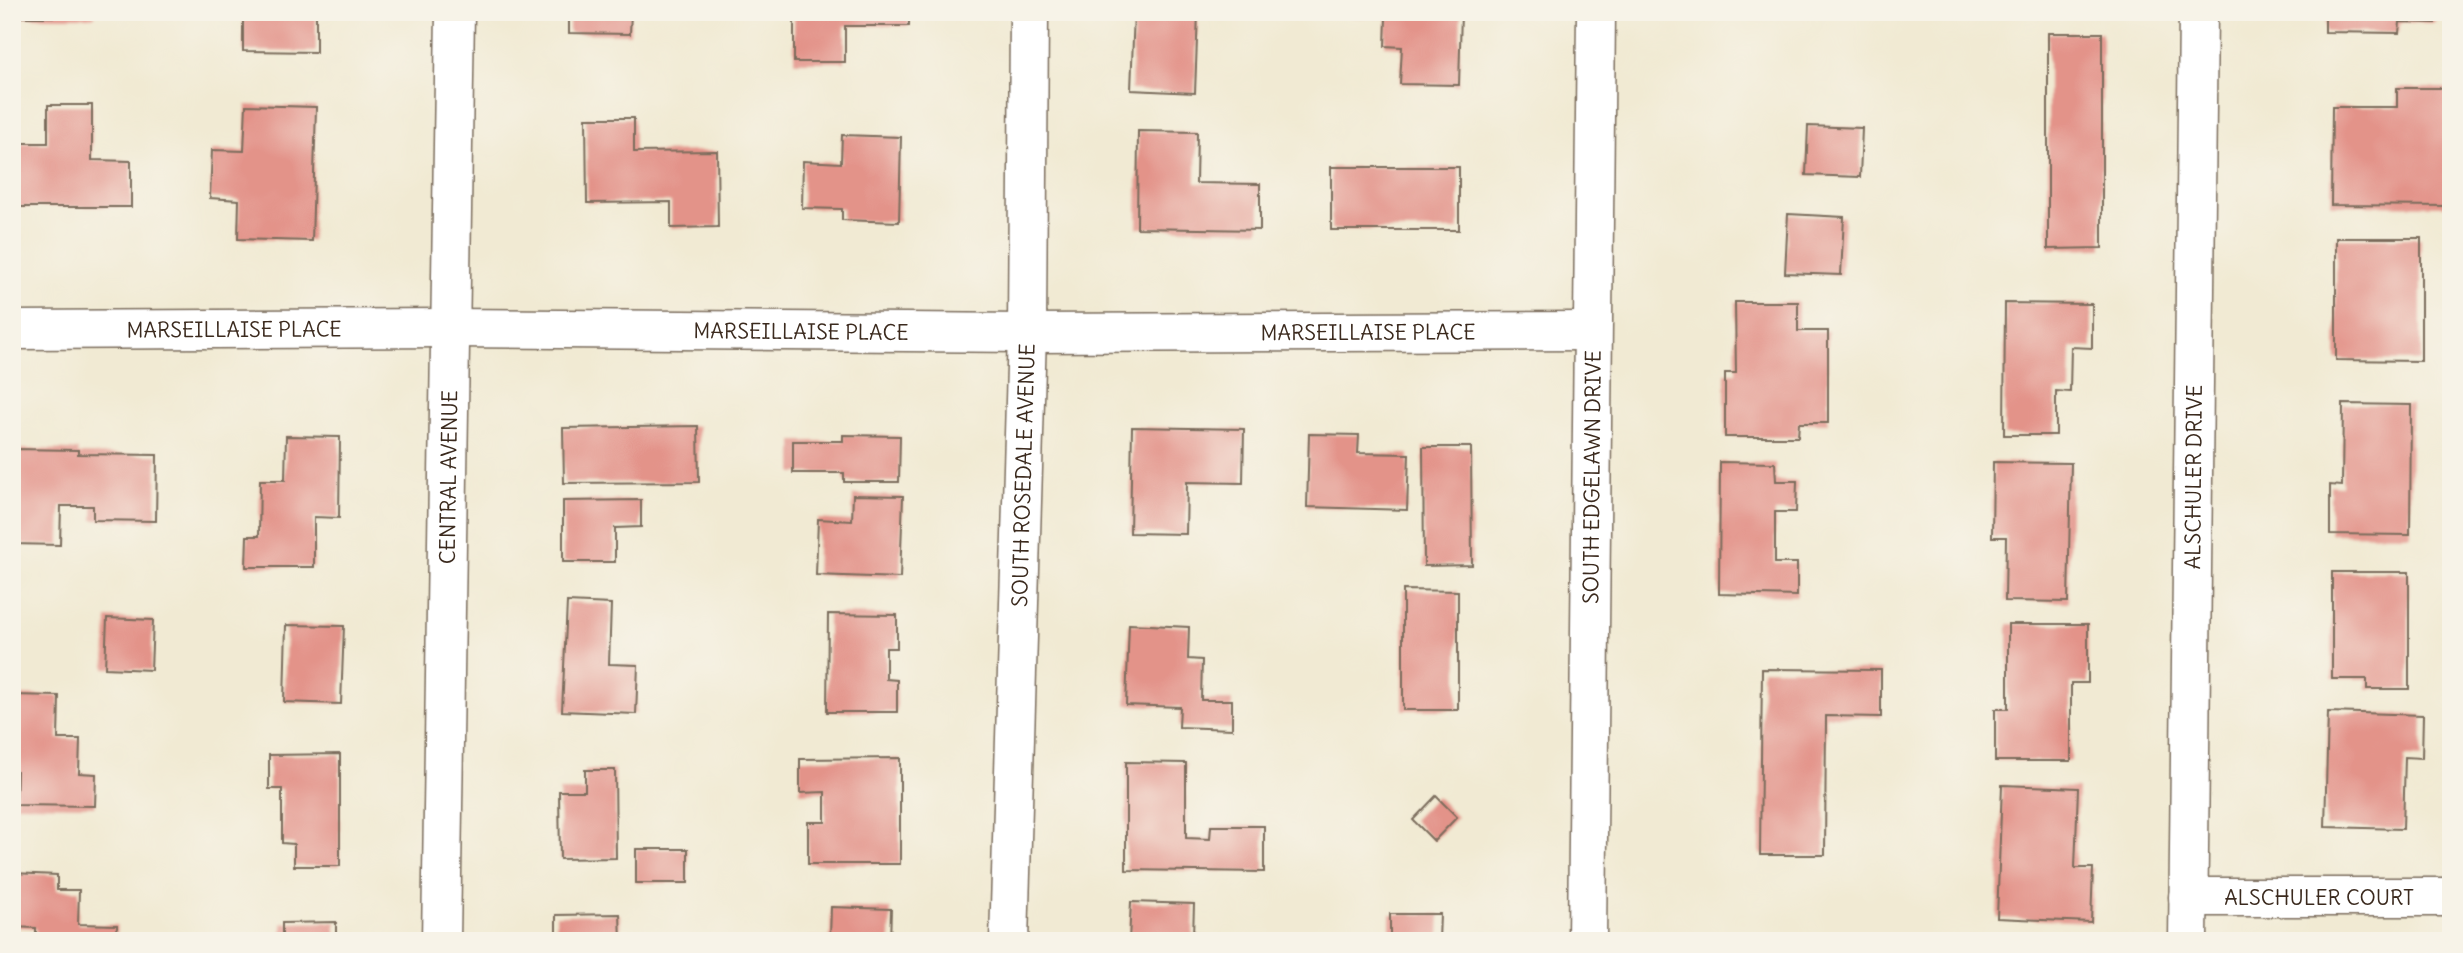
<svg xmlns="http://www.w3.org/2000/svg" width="2463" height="953" font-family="Delius,sans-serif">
<rect width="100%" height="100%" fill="#f7f3e8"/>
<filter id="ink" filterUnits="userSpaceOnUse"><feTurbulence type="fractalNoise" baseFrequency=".0143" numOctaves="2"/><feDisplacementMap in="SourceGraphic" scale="14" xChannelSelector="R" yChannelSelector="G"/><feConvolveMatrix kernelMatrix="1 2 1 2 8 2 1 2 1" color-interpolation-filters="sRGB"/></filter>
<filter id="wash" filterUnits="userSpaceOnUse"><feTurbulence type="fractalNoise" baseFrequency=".00686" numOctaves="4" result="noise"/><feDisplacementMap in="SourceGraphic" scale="28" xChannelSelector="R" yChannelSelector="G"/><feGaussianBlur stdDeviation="1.57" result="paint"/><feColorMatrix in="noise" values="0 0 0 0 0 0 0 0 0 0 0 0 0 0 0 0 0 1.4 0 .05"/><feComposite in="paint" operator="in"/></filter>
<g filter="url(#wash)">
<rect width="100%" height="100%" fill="#f1ead3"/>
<g id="blocks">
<g fill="#e39389">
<rect x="19" y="12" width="76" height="5"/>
<polygon points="243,12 316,12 316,52 243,51"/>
<polygon points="569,12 631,12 630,34 569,33"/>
<polygon points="794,12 909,12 909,26 845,26 845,62 794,62"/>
<polygon points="1134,12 1198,12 1195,93 1131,90"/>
<polygon points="1353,12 1461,12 1459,85 1400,84 1402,47 1385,46 1386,18 1352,17"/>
<polygon points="2325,12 2435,12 2435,23 2400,22 2399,33 2325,32"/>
<polygon points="2048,33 2102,33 2102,248 2048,249"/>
<polygon points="2397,88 2451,88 2451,206 2331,205 2332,107 2397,107"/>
<polygon points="48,105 92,105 92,160 131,161 131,207 12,207 12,143 48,143"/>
<polygon points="246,105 316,107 312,241 238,239 239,200 210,198 212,150 244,151"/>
<polygon points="586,118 634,118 634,152 717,151 718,227 671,228 671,202 587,203"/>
<polygon points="1808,126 1862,128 1860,177 1806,175"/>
<polygon points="1138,131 1197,132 1196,183 1260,184 1260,230 1137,228"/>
<polygon points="842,135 901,137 899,222 842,220 842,209 802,208 803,161 841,163"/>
<rect x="1331" y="167" width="128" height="63"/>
<polygon points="1788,214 1844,217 1841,275 1785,273"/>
<polygon points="2336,238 2421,238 2421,361 2336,360"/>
<polygon points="1735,302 1798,302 1798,331 1828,331 1828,423 1799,423 1798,437 1725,437 1725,373 1736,373"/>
<polygon points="2005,303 2092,304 2092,348 2071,347 2070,392 2056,391 2056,435 2004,435"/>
<polygon points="2343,404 2411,405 2410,535 2330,534 2330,485 2342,486"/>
<polygon points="698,426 699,482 564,483 563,428"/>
<polygon points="1132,427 1244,429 1243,483 1187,482 1186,534 1130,533"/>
<polygon points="1309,434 1359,435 1358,453 1409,454 1407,510 1307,507"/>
<polygon points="843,435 900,436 899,482 844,482 844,473 793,473 793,441 843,441"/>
<polygon points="286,436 340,437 339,518 314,517 314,567 246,567 247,536 259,536 260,480 285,480"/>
<polygon points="1423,447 1471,447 1472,565 1424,566"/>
<polygon points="12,449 78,450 78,454 157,455 156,521 93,520 93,506 61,506 60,545 12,544"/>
<polygon points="1720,462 1775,463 1776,481 1797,481 1796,512 1775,512 1775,563 1797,563 1797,596 1719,594"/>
<polygon points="1993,462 2071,463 2068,602 2005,601 2006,537 1992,537"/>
<polygon points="853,495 903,496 900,578 816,575 818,519 852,521"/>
<polygon points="641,500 641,527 615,528 615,562 563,562 563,501"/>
<polygon points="2332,572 2409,572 2409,689 2367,689 2367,679 2332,679"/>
<polygon points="1403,590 1458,591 1458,710 1403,710"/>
<polygon points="567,602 611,604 609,664 638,665 636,714 562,711"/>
<polygon points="828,614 897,615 897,648 886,648 886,679 897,680 897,712 827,712"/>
<polygon points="107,618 153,620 151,670 105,668"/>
<polygon points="1129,624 1189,627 1188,659 1202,660 1201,700 1232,700 1232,729 1179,727 1180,707 1126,705"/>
<polygon points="2008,624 2088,624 2088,683 2071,683 2071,761 1995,761 1995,709 2008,709"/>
<polygon points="286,625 344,626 341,704 284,702"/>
<polygon points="1762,669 1881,670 1881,717 1826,716 1825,855 1760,855"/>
<polygon points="12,695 59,696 58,739 80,739 79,773 96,774 95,806 16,805 17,771 12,771"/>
<polygon points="2328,712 2423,715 2422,758 2405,757 2403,829 2325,827"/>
<polygon points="340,754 340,866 294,866 294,844 282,843 282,789 269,789 269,755"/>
<polygon points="900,758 900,864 808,864 808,822 825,822 825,792 800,793 800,759"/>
<polygon points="1126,762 1186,763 1186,838 1210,839 1211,826 1264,826 1264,872 1126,870"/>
<polygon points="585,770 615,770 616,858 560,859 559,791 585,791"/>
<polygon points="2002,785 2078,788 2075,868 2093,868 2091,922 1997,918"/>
<polygon points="1436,796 1457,817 1434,841 1413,820"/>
<rect x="636" y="849" width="52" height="34"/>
<polygon points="12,873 57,875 57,890 79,890 78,924 117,925 117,941 36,941 36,928 12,927"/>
<polygon points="1131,902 1194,904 1193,936 1218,937 1218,941 1129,941"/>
<polygon points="831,907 891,909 890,941 809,941 810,937 830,938"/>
<polygon points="620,914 621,941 556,941 556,915"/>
<polygon points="1390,914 1440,914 1439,941 1390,941"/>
<polygon points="336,922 336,941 282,941 282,923"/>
</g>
</g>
</g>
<g filter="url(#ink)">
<use href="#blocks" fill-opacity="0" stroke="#7b6d5d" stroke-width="2"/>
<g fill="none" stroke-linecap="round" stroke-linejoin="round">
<g stroke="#7b6d5d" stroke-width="41">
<g id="street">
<path id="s1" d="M12 330 448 328 1027 333 1592 331"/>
<path id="s2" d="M2188 897H2451"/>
<path id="s3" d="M441 941 455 12"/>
<path id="s4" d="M1009 941 1027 333 1029 12"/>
<path id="s5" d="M2188 941 2198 12"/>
</g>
</g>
<g stroke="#7b6d5d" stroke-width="41">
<g id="secondary">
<path id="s6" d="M1587 941 1596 12"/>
</g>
</g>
<use href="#street" stroke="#fff" stroke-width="38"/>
<use href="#secondary" stroke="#fff" stroke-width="38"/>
</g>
</g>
<g text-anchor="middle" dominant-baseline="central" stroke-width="7" stroke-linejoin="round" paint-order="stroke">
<g font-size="21" fill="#3b2a1e" stroke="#f7f3e8">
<text stroke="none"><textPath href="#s1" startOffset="222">MARSEILLAISE PLACE</textPath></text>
<text stroke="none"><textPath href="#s1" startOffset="789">MARSEILLAISE PLACE</textPath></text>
<text stroke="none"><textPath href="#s1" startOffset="1356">MARSEILLAISE PLACE</textPath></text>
<text stroke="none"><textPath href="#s3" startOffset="464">CENTRAL AVENUE</textPath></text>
<text stroke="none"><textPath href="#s6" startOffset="464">SOUTH EDGELAWN DRIVE</textPath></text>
<text stroke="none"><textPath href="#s4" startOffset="466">SOUTH ROSEDALE AVENUE</textPath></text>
<text stroke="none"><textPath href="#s5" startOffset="464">ALSCHULER DRIVE</textPath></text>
<text stroke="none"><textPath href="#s2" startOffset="131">ALSCHULER COURT</textPath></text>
</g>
</g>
<rect width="2463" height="953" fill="none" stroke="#f7f3e8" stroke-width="42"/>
</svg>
